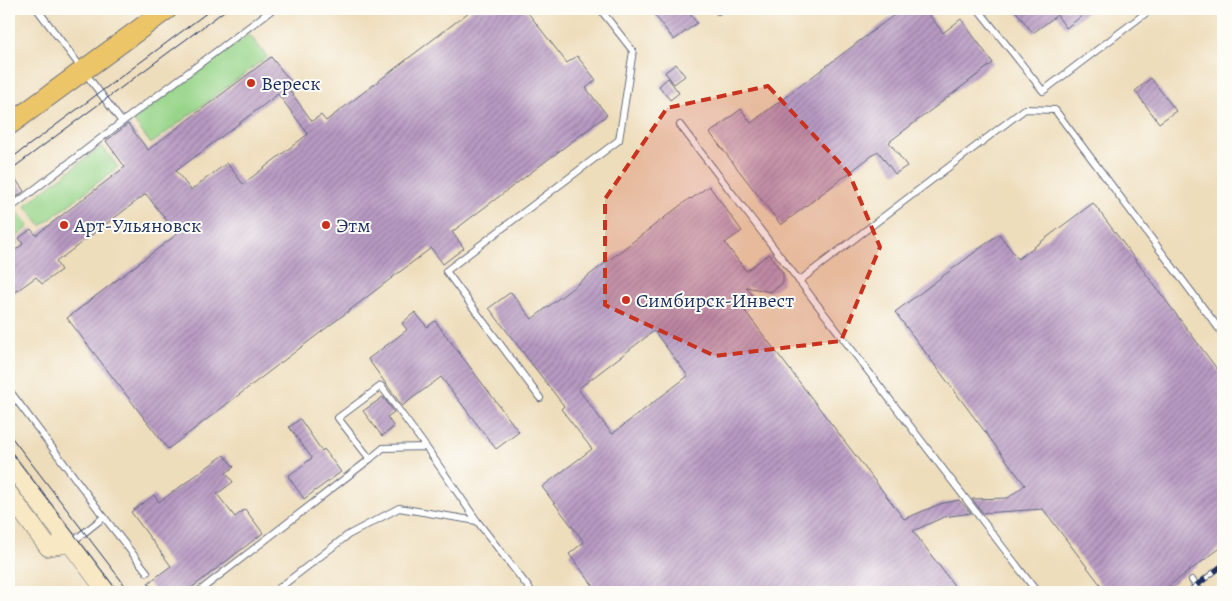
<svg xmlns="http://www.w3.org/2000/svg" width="1232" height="601" font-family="Alegreya,serif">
<defs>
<pattern id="building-hatch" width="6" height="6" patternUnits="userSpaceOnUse" patternTransform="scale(1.25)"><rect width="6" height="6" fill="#b89ac2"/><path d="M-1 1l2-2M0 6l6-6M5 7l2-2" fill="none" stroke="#957ea1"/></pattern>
</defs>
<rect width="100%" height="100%" fill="#fdfcf7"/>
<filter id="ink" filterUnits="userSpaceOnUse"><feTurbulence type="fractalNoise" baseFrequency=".02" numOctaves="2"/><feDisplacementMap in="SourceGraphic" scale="10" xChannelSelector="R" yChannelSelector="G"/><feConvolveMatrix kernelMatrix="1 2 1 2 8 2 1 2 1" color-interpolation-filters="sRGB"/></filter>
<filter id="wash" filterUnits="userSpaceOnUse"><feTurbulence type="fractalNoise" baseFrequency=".0096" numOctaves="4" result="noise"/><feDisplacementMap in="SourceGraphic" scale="20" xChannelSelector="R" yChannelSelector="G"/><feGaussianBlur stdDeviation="1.12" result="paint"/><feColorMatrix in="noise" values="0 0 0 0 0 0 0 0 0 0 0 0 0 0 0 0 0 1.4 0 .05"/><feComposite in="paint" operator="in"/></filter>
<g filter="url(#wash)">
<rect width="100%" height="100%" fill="#edb"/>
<g fill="#98d58a" stroke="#5a8274">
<polygon points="249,34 267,57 151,144 133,120"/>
<polygon points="102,146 118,167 41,226 25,205"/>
<polygon points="17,211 29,227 15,238 18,243 9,250 9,217"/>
</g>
<g id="blocks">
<g fill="url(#building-hatch)" fill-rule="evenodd">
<path d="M473 9H525L567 63 577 56 596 80 586 88 607 115 452 232 464 248 443 264 431 248 168 449 67 318 177 234 146 194 56 262 61 270 42 284 36 277 14 293 9 286V255L23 244 19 238 31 229 36 235 125 167 106 141 128 124 148 150 271 57 292 83 287 87 312 121 321 115 326 121ZM278 94 308 134 243 184 227 163 191 190 176 171Z"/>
<polygon points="650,9 686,9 697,23 674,40"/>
<polygon points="902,9 925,9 943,33 961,19 993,63 889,142 907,166 895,174 878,151 781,225 710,133 741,109 751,123"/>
<polygon points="1014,9 1091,9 1066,28 1057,15 1033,33"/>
<polygon points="676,64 685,76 674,84 665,72"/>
<polygon points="668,78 679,93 670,100 659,86"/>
<polygon points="1151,78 1176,111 1159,123 1135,91"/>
<polygon points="9,170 24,191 9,203"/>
<path d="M709 186 742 231 725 243 746 271 769 254 783 273V283L771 292 746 287 757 302 745 311 904 519 940 504 959 500 971 513 944 517 913 531 959 592H598L569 554 584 542 542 487 592 449 561 409 564 406 489 308 511 292 532 319 690 198 691 199ZM654 331 688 376 612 434 578 389Z"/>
<polygon points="1093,203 1223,377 1223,546 1161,592 1106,592 1043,509 983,513 972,499 1008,498 1025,485 895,312 999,234 1018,259"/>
<polygon points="415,312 427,327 435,321 519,432 496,449 441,377 402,406 368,359 407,330 402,323"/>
<polygon points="383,397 394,412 387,417 394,427 382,436 363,411"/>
<polygon points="300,419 322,451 324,449 341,472 304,499 288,476 312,458 289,427"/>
<polygon points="224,455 234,467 226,473 233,482 217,494 235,517 245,509 263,533 186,592 156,592 148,583 171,566 131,512 154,495 159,502"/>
</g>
</g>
</g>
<g filter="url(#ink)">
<use href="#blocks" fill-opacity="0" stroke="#656c7f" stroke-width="1"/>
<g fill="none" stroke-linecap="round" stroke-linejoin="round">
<g stroke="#656c7f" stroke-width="8">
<g id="lane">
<polyline points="716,9 718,11"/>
<polyline points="978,9 1043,91 1151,9"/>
<polyline points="122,122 273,9"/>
<polyline points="680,125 1037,592"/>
<polyline points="9,209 122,122 37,9"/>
<polyline points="799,281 1025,109 1055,110 1223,334"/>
<polyline points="9,390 104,517 71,543"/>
<polyline points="540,398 446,271 619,140 633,51 600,9"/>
<polyline points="426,447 383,448 370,459 338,418 381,386 426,447 477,521"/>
<polyline points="104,517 147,572"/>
<polyline points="1192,580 1201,592"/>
<polyline points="198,592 370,459"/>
<polyline points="274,592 348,535 399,508 477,521 532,592"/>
</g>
</g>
<g stroke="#656c7f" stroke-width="19">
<g id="secondary">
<polyline points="9,463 107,592"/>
<polyline points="9,494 48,547 70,543"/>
</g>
</g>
<g stroke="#656c7f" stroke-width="22">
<polyline id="primary" points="9,125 167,9"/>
</g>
<use href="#lane" stroke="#fff" stroke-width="6"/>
<use href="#secondary" stroke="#f8e8c3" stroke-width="18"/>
<use href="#primary" stroke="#edc569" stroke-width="20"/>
<g stroke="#1b2f5e" stroke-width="1">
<polyline points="9,160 212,9"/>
<polyline points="9,171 227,9"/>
<polyline points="9,434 130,592"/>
<polyline points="9,449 118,592"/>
</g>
<g stroke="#1b2f5e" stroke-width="5.5">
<polyline id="rail" points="1188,592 1223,565"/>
</g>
<use href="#rail" stroke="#fdfcf7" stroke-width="4" stroke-dasharray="11" stroke-linecap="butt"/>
</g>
</g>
<path fill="#c8321e" fill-opacity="0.2" stroke="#c8321e" stroke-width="4" stroke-dasharray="10 6" stroke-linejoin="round" d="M768 86 849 173 880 247 841 341 715 356 605 305V199L667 108Z"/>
<g fill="#c8321e" stroke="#fdfcf7" stroke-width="2">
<circle cx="251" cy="83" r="5"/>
<circle cx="64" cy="225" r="5"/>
<circle cx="326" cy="225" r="5"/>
<circle cx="626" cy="300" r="5"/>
</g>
<g text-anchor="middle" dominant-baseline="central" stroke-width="4" stroke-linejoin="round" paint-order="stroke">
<g font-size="20" fill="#1b2f5e" stroke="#fdfcf7" text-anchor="start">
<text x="261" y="83">Вереск</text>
<text x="74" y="225">Арт-Ульяновск</text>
<text x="336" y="225">Этм</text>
<text x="636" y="300">Симбирск-Инвест</text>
</g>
</g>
<rect width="1232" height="601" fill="none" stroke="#fdfcf7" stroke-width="30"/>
</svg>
